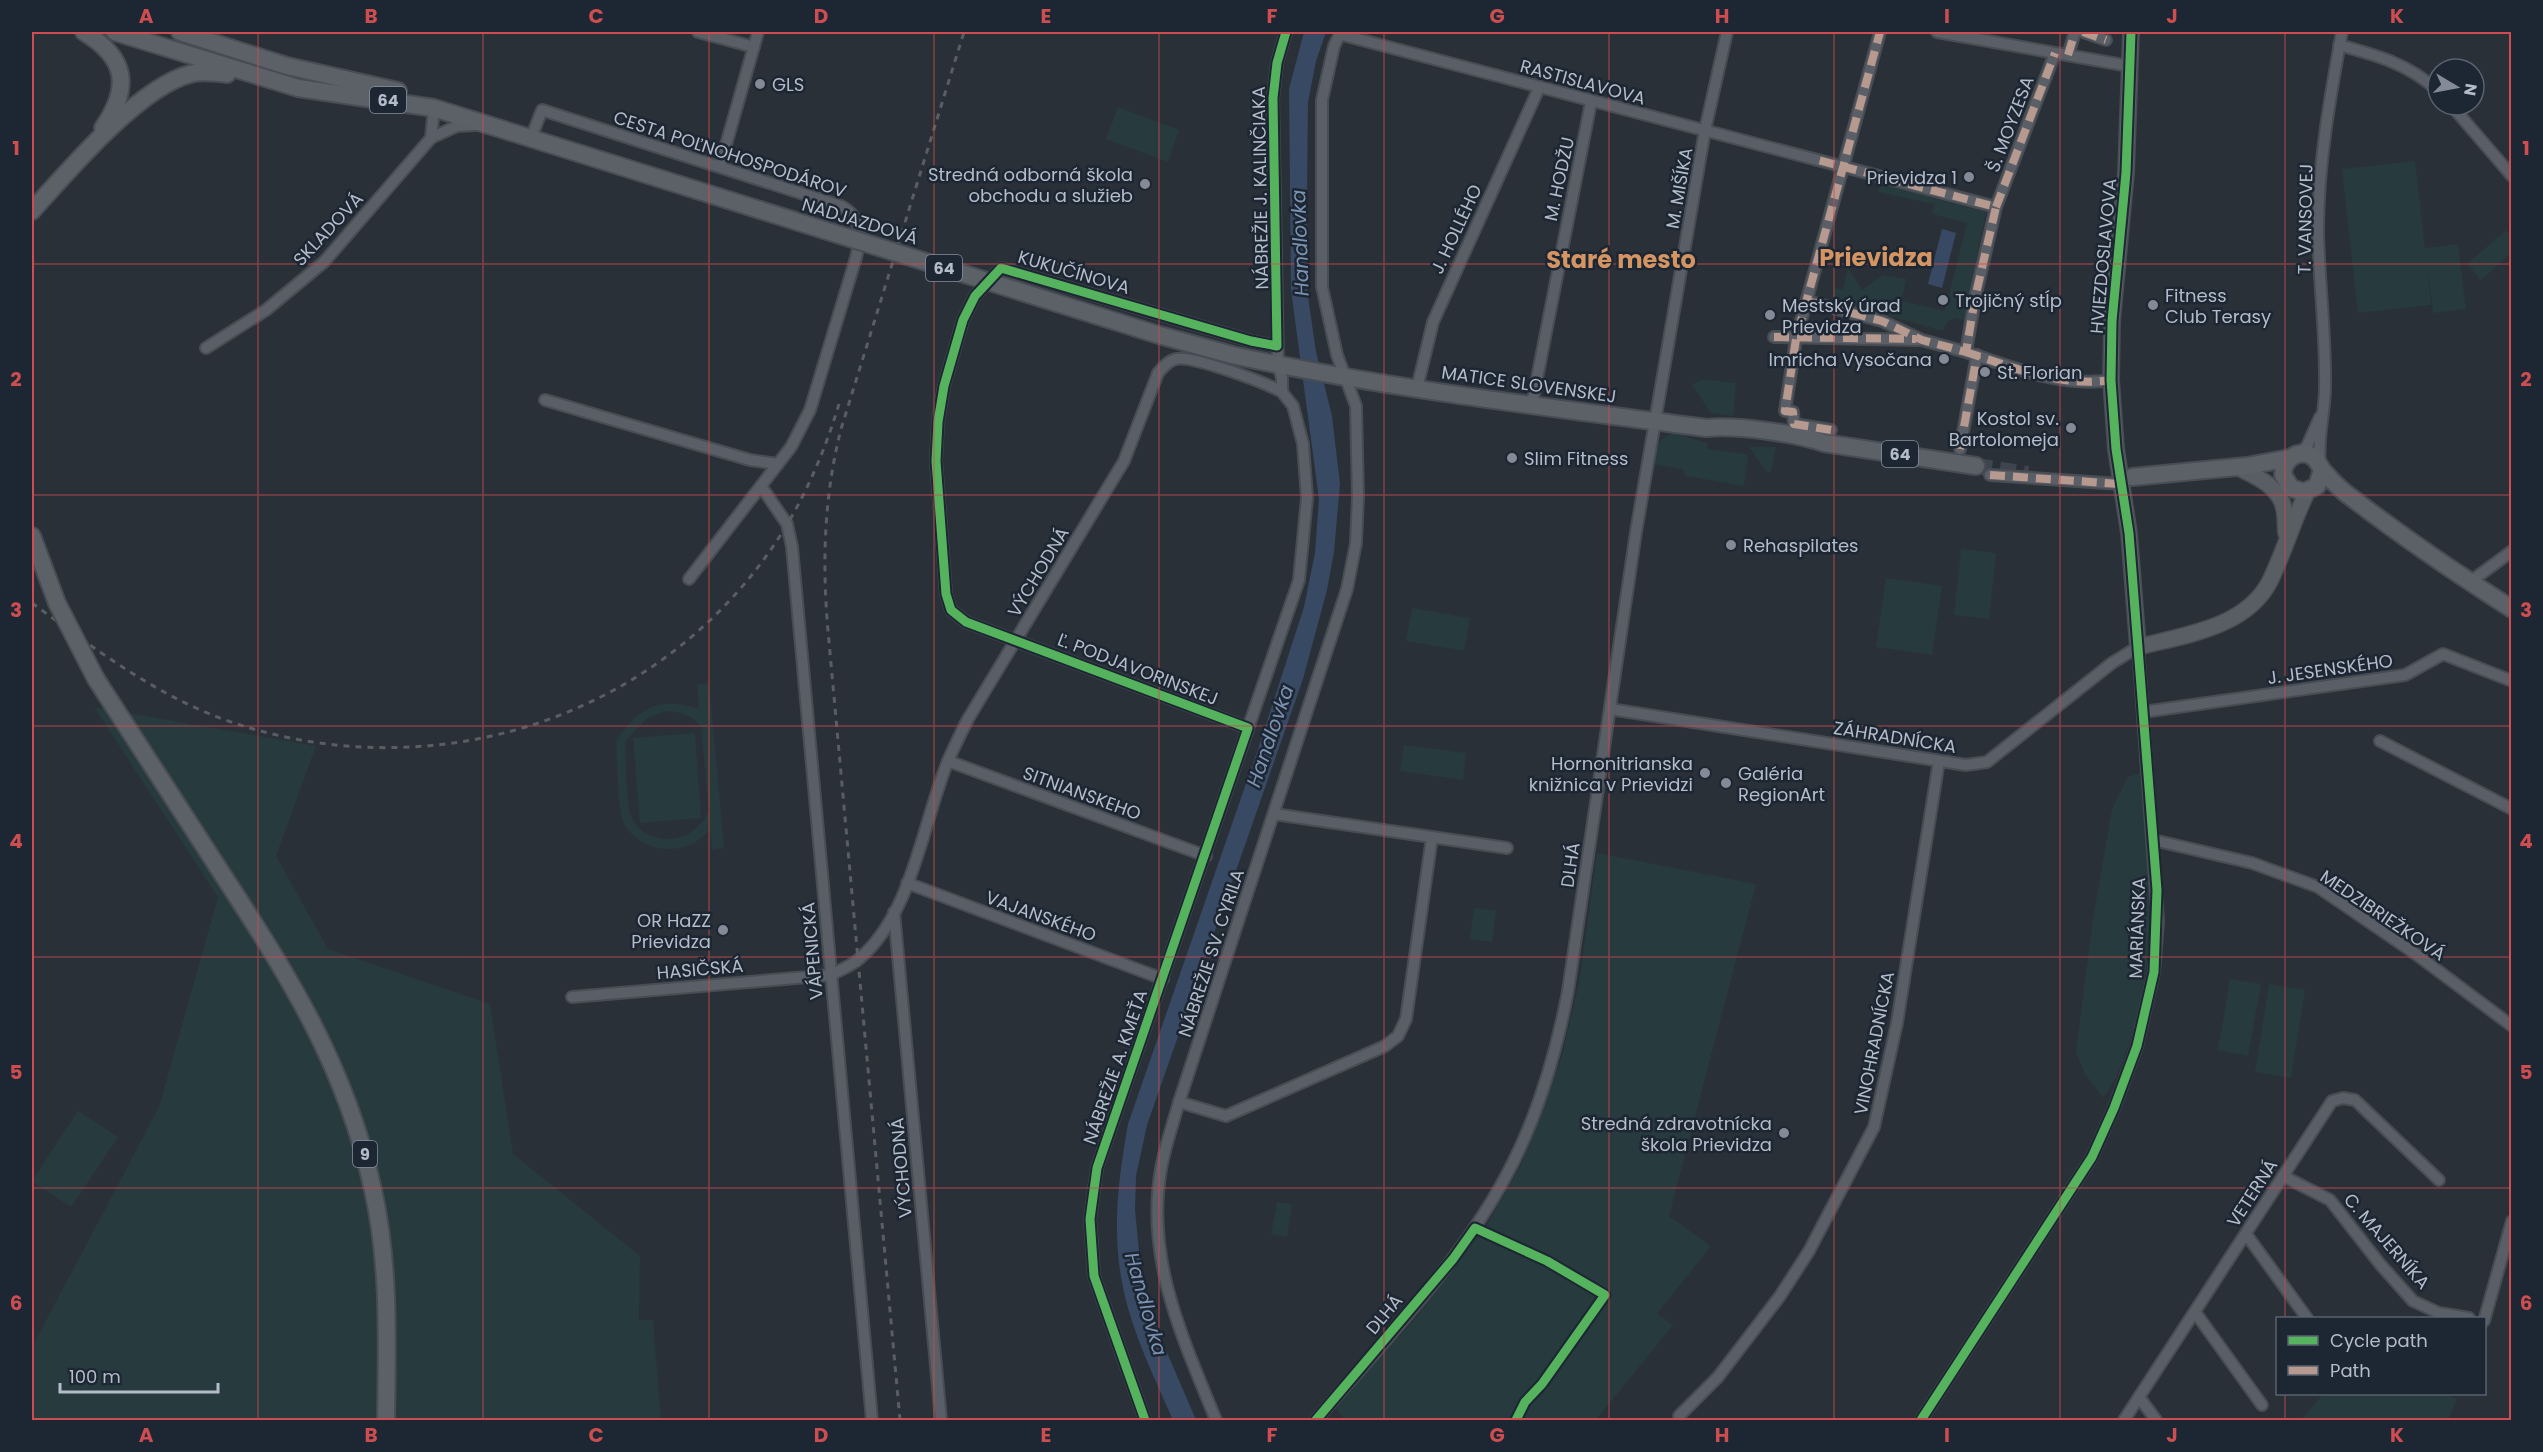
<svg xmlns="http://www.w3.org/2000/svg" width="2543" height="1452" font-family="Poppins,sans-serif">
<rect width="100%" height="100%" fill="#2a3038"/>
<g fill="#273a3e" fill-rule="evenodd">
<polygon points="1118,107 1179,130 1168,162 1106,139"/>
<polygon points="2415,161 2425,248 2458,244 2466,309 2433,313 2428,270 2431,305 2358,313 2342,169"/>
<polygon points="1880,184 1901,185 1928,197 1986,212 1964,320 1956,318 1947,322 1943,331 1832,300 1835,288 1843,290 1848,268 1862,290 1883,275 1906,279 1902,301 1945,311 1967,223 1932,214 1934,204 1878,192"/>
<polygon points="2506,230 2511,237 2511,253 2481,280 2467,264"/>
<polygon points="1703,379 1736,383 1733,416 1711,413 1692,385"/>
<path d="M1674 433 1707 443V449L1746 454 1748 457 1744 486 1686 476 1682 469 1653 464C1656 447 1657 439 1674 433Z"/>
<polygon points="1749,447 1776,447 1771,472 1767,472"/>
<polygon points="1961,549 1996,553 1989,619 1954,615"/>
<polygon points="1886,578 1942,586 1932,655 1876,647"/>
<polygon points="1412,608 1470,618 1464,651 1406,641"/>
<path d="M709 683 724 848 712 850 710 830C704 835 698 841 692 844 668 856 634 846 623 821 618 809 617 757 616 741 639 707 659 696 699 709L697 684ZM665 711C680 712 692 714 701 727L709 812C703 821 696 830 686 835 667 844 640 838 631 816 626 804 626 758 625 742L646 719Z"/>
<polygon points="94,707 316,746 276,856 328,949 490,1004 513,1154 640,1256 639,1320 653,1320 661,1420 32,1420 32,1347 159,1107 218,897"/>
<polygon points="695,733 701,818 640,823 633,738"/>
<polygon points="1404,745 1466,753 1463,780 1400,771"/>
<path d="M2140 773C2148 866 2161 959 2127 1049 2121 1067 2115 1083 2103 1098L2085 1074 2076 1052 2092 925 2112 809 2128 777Z"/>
<polygon points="1597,853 1756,884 1669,1216 1711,1246 1657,1314 1673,1325 1596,1420 1345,1420 1334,1407 1417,1317 1487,1225 1522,1163 1562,1056 1579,983"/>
<polygon points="1474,908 1496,911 1492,942 1470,939"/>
<polygon points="2230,979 2261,984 2248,1056 2218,1050"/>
<polygon points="2269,984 2305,990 2291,1078 2255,1072"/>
<polygon points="78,1111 118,1137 71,1207 32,1181"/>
<polygon points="1277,1202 1292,1204 1287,1237 1271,1234"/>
<polygon points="2323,1394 2447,1394 2457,1399 2448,1420 2301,1420"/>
</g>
<g fill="#384963">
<path d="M1304 32H1326L1316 61 1308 102 1306 283 1316 352 1332 416 1340 484 1334 552 1327 590 1303 679 1147 1125 1136 1176 1135 1210 1141 1272 1156 1327 1196 1420H1173C1156 1381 1133 1334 1124 1292 1111 1236 1118 1180 1128 1124L1258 749 1304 607 1315 553 1319 499 1291 290 1289 89Z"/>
<polygon points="1942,229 1956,233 1942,288 1928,284"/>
</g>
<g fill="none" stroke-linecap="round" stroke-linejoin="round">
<polyline stroke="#3f454e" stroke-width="16" stroke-dasharray="16 8" stroke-linecap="butt" points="1976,466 2028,474"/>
<g stroke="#484c53" stroke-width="14">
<g id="street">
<polyline points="698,32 754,47"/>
<polyline points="1937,32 2129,66"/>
<polyline points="2083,32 2106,40"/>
<polyline points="1339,34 1996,207 1975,298 1966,352 1922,340 1882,321 1807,301"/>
<path d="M2339 45C2376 55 2409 64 2438 91"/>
<polyline points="2068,55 2075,32"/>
<polyline points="2451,105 2512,176"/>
<polyline points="431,138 457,126 476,125"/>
<path d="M531 138 542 110 841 206C864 218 861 240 855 261L810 410 791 447 689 579"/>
<polyline points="720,166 758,32"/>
<polyline points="1996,207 2055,53"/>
<polyline points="1774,337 1918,340"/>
<polyline points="206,348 266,310 324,262 431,138 434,108"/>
<path d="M1966 352C2012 367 2062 388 2111 380"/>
<polyline points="1417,388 1433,322 1539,88"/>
<polyline points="545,400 750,460 778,464"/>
<polyline points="1532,404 1591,102"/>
<polyline points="1831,430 1794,424 1793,412 1785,411 1796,339 1880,32"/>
<polyline points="1960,449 1977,355"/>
<polyline points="2299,454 2307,446 2320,417"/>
<path d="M2320 464C2317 438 2325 412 2325 387 2326 335 2319 283 2318 231 2318 164 2330 97 2342 32"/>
<polyline points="1990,475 2120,484"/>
<polyline points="761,486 787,524 792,547 872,1420"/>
<polyline points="2470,582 2512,551"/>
<polyline points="1610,709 1947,762 1966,765 1987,762 2112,663 2138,647 2158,921 2154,972 2137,1046 2114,1108 2092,1157 1921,1420"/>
<polyline points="2143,712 2405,675 2443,654 2512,681"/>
<polyline points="1248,728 966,622 951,610 946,594 936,461 938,422 944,386 963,320 975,296 1001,268 1251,341 1277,346"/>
<polyline points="2380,741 2512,809"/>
<polyline points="948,761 1206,856"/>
<polyline points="1274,814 1507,848"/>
<polyline points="2153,840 2252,863 2318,887 2413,952 2512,1026"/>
<polyline points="907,883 1163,979"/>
<polyline points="894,912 941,1420"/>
<path d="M572 997 831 975C840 970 851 966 859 959 913 913 922 824 948 761 954 747 961 733 968 719L1124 461 1158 373C1163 367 1168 361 1176 359 1193 355 1266 383 1282 392"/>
<polyline points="1179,1102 1226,1116 1385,1046 1398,1036 1406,1019 1432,837"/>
<polyline points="2283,1176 2330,1200 2380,1264 2413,1301 2439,1313 2469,1318"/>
<polyline points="2246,1234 2307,1318"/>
<polyline points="2195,1312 2262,1405"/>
<polyline points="2484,1321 2512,1221"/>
<polyline points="2139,1397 2156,1420"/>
<polyline points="1679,1416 1718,1377 1780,1296 1809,1251 1874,1127 1897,1023 1939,761"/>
<polyline points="1145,1420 1094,1276 1090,1219 1097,1168 1299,580 1307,498 1303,444 1293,406 1282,392 1282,378 1278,365 1273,98 1277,63 1286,32"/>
<path d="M1216 1420C1183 1339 1145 1259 1161 1169 1165 1146 1173 1124 1179 1102L1347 589 1356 543 1358 497 1356 406 1337 355 1322 287V100L1334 46 1341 32"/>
<path d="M1316 1420C1382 1343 1457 1267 1506 1176 1537 1119 1556 1054 1568 991L1636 532 1705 130 1727 32"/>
<polyline points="2124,1420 2332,1101 2343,1098 2355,1100 2439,1180"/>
</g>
</g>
<g stroke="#484c53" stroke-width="18">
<g id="secondary">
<path d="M2131 32 2126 173 2112 321 2111 380 2116 449 2129 533 2138 647C2184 635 2246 628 2270 581 2284 552 2293 521 2307 492"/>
<path d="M2237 467C2255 476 2280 486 2284 509 2286 517 2285 525 2286 533"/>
</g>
</g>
<g stroke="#484c55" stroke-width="20">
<g id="primary">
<path d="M84 32C127 58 131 87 103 128"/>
<polyline points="115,32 298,88 434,108 658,178"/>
<polyline points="180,32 287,66 398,91"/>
<path d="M32 211C68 171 139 87 190 74 202 70 215 73 227 74"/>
<path d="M1232 355C1388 389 1548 407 1706 428 1737 425 1794 433 1824 443L1976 466"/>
<path d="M2322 470 2317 486 2304 492 2291 488 2283 475C2283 463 2293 451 2307 454 2318 457 2318 466 2325 473 2333 482 2342 491 2352 498 2403 537 2457 574 2512 609"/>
<polyline points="2132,477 2247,466 2290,458"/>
<polyline points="32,536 57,603"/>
<path d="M96 679C137 742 178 806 219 869 288 975 346 1065 373 1190 390 1266 387 1343 386 1420"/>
</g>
</g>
<use href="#street" stroke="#5a5e66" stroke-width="10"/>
<use href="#secondary" stroke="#595d64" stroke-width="15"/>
<use href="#primary" stroke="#5c6168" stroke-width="16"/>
<g stroke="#595d64" stroke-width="3" stroke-dasharray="6 6" stroke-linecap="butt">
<path d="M32 603C95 649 159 698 234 723 433 789 655 720 774 545 803 502 824 454 839 404"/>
<path d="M900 1420 828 631C822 562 824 496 841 429L964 32"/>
</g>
<g stroke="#484c55" stroke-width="20" stroke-linecap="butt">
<g id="primary-bridge">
<polyline points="658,178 1159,335 1232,355"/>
<polyline points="57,603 96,679"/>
</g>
</g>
<use href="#primary-bridge" stroke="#5c6168" stroke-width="16"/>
<g stroke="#b69a8f" stroke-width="8" stroke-dasharray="15 8" stroke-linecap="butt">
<polyline points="2083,32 2106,40"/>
<polyline points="2068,55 2075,32"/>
<polyline points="1996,207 2055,53"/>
<polyline points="1807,301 1882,321 1922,340 1966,352 1975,298 1996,207 1818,160"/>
<polyline points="1774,337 1916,339"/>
<path d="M1966 352C2012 367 2062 388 2111 380"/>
<polyline points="1831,430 1794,424 1793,412 1785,411 1796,339 1880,32"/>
<polyline points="1960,449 1977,355"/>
<polyline points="1990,475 2120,484"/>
</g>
<g stroke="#1d2633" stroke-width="13">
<g id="cycleway">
<polyline points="1145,1420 1094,1276 1090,1219 1097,1168 1248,728 966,622 951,610 946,594 936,461 938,422 944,386 963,320 975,296 1001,268 1251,341 1277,346 1273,98 1277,63 1286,32"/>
<polyline points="1316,1420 1453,1259 1475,1228 1547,1261 1605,1295 1542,1384 1525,1402 1516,1420"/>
<polyline points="1921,1420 2092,1157 2114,1108 2137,1046 2154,972 2157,890 2129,533 2116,449 2111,380 2112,321 2126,173 2131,32"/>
</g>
</g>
<use href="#cycleway" stroke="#56b35d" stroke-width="9"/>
</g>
<path fill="none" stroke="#ce4d50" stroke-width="1.5" stroke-opacity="0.55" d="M258 32V1420M483 32V1420M709 32V1420M934 32V1420M1159 32V1420M1384 32V1420M1609 32V1420M1834 32V1420M2060 32V1420M2285 32V1318M32 264H2512M32 495H2512M32 726H2512M32 957H2512M32 1188H2512M2285 1394V1420"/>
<g fill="#848b96" stroke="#1d2633" stroke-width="2">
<circle cx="760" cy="84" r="6"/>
<circle cx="1969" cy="177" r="6"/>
<circle cx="1145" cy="184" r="6"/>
<circle cx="1943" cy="300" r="6"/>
<circle cx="2153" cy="305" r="6"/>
<circle cx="1770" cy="315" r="6"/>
<circle cx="1944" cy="359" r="6"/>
<circle cx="1985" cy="372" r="6"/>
<circle cx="2071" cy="428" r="6"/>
<circle cx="1512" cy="458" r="6"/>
<circle cx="1731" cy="545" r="6"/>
<circle cx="1705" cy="773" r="6"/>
<circle cx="1726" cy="783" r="6"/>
<circle cx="723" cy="930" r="6"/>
<circle cx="1784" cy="1133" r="6"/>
</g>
<g text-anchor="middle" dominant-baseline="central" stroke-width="5" stroke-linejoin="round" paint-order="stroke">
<g fill="#1d2633" stroke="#878f9c" stroke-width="1.5">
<rect x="370" y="87" width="36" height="26" rx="4.5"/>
<rect x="926" y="255" width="36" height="26" rx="4.5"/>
<rect x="1882" y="441" width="36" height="26" rx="4.5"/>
<rect x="353" y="1141" width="24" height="26" rx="4.5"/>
</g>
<g font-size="16" font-weight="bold" fill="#b4bcc9">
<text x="388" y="100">64</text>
<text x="944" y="268">64</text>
<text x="1900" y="454">64</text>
<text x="365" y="1154">9</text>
</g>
<g font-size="18" fill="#b4bcc9" stroke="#1d2633">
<text transform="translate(1583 82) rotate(15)">RASTISLAVOVA</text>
<text transform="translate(2010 124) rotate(-69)">Š. MOYZESA</text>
<text transform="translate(730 154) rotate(18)">CESTA POĽNOHOSPODÁROV</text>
<text transform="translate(1559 179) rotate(-78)">M. HODŽU</text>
<text transform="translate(1260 188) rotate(-91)">NÁBREŽIE J. KALINČIAKA</text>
<text transform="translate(1679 188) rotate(-80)">M. MIŠÍKA</text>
<text transform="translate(2305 219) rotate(-89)">T. VANSOVEJ</text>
<text transform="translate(860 221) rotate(17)">NADJAZDOVÁ</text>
<text transform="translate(328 229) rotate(-47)">SKLADOVÁ</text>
<text transform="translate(1456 229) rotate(-65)">J. HOLLÉHO</text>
<text transform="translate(2103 256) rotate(-85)">HVIEZDOSLAVOVA</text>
<text transform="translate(1074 272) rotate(16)">KUKUČÍNOVA</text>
<text transform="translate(1529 384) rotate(8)">MATICE SLOVENSKEJ</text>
<text transform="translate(1038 572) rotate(-59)">VÝCHODNÁ</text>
<text transform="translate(1138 669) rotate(21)">Ľ. PODJAVORINSKEJ</text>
<text transform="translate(2330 669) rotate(-8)">J. JESENSKÉHO</text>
<text transform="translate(1895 737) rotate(9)">ZÁHRADNÍCKA</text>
<text transform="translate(1082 793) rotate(20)">SITNIANSKEHO</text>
<text transform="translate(1570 865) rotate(-82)">DLHÁ</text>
<text transform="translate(2383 915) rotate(34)">MEDZIBRIEŽKOVÁ</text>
<text transform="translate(1041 916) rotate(20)">VAJANSKÉHO</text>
<text transform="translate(2137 928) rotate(-88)">MARIÁNSKA</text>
<text transform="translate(812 951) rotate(-95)">VÁPENICKÁ</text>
<text transform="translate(1211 953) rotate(-72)">NÁBREŽIE SV. CYRILA</text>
<text transform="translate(700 969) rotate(-5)">HASIČSKÁ</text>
<text transform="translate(1874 1043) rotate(-79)">VINOHRADNÍCKA</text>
<text transform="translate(1115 1067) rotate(-71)">NÁBREŽIE A. KMEŤA</text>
<text transform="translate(901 1168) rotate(-95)">VÝCHODNÁ</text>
<text transform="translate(2252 1193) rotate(-57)">VETERNÁ</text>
<text transform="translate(2387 1241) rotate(49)">C. MAJERNÍKA</text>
<text transform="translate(1384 1314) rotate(-50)">DLHÁ</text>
</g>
<g font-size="18" fill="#b4bcc9" stroke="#1d2633" text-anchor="start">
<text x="772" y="84">GLS</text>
<text x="1133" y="174" text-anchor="end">Stredná odborná škola<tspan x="1133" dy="21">obchodu a služieb</tspan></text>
<text x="1957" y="177" text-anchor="end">Prievidza 1</text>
<text x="2165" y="295">Fitness<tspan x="2165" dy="21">Club Terasy</tspan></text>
<text x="1955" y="300">Trojičný stĺp</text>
<text x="1782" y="305">Mestský úrad<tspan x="1782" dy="21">Prievidza</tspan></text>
<text x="1932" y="359" text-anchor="end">Imricha Vysočana</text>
<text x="1997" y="372">St. Florian</text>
<text x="2059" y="418" text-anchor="end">Kostol sv.<tspan x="2059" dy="21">Bartolomeja</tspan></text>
<text x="1524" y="458">Slim Fitness</text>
<text x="1743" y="545">Rehaspilates</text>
<text x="1693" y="763" text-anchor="end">Hornonitrianska<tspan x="1693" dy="21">knižnica v Prievidzi</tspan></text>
<text x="1738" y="773">Galéria<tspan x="1738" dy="21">RegionArt</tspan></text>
<text x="711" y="920" text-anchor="end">OR HaZZ<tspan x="711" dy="21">Prievidza</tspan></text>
<text x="1772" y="1123" text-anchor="end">Stredná zdravotnícka<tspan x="1772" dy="21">škola Prievidza</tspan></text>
</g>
<g font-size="20" font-style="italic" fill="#7c92b1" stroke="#1d2633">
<text transform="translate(1300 243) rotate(-92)">Handlovka</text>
<text transform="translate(1270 736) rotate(-71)">Handlovka</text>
<text transform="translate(1146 1304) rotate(74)">Handlovka</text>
</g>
<g font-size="24" font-weight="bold" fill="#d59563" stroke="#1d2633">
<text x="1876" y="257">Prievidza</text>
<text x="1621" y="259">Staré mesto</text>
</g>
</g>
<rect width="2543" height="1452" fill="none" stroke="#1d2633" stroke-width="66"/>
<rect x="2276" y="1317" width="210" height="78" fill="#1d2633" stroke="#59626f" stroke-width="1.5"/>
<rect x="2288" y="1336" width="30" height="9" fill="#56b35d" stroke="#59626f" stroke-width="1.5"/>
<text x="2330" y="1347" font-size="18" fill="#b4bcc9">Cycle path</text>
<rect x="2288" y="1366" width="30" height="9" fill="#b69a8f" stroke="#59626f" stroke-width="1.5"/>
<text x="2330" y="1377" font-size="18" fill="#b4bcc9">Path</text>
<g transform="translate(2456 87) rotate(100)"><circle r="28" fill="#1d2633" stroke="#59626f" stroke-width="1.5"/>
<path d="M0-4.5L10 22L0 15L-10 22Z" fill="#848b96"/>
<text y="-9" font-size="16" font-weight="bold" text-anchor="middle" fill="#b4bcc9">N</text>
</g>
<path d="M60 1383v9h158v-9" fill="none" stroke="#b4bcc9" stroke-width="3"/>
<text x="69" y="1383" font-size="18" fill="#b4bcc9" stroke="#1d2633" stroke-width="4.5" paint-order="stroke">100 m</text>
<rect x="33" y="33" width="2477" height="1386" fill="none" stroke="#ce4d50" stroke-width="2"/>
<g font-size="20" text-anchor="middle" font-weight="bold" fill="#ce4d50">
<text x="146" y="23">A</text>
<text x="371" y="23">B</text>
<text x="596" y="23">C</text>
<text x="821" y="23">D</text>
<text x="1046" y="23">E</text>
<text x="1272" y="23">F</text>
<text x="1497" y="23">G</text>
<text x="1722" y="23">H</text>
<text x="1947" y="23">I</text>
<text x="2172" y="23">J</text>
<text x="2397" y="23">K</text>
<text x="16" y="155">1</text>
<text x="2526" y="155">1</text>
<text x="16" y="386">2</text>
<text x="2526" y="386">2</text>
<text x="16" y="617">3</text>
<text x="2526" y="617">3</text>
<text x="16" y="848">4</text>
<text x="2526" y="848">4</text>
<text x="16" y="1079">5</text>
<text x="2526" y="1079">5</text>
<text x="16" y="1310">6</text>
<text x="2526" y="1310">6</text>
<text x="146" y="1442">A</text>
<text x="371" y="1442">B</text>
<text x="596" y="1442">C</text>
<text x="821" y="1442">D</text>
<text x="1046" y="1442">E</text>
<text x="1272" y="1442">F</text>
<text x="1497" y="1442">G</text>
<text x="1722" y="1442">H</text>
<text x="1947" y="1442">I</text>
<text x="2172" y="1442">J</text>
<text x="2397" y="1442">K</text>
</g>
</svg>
